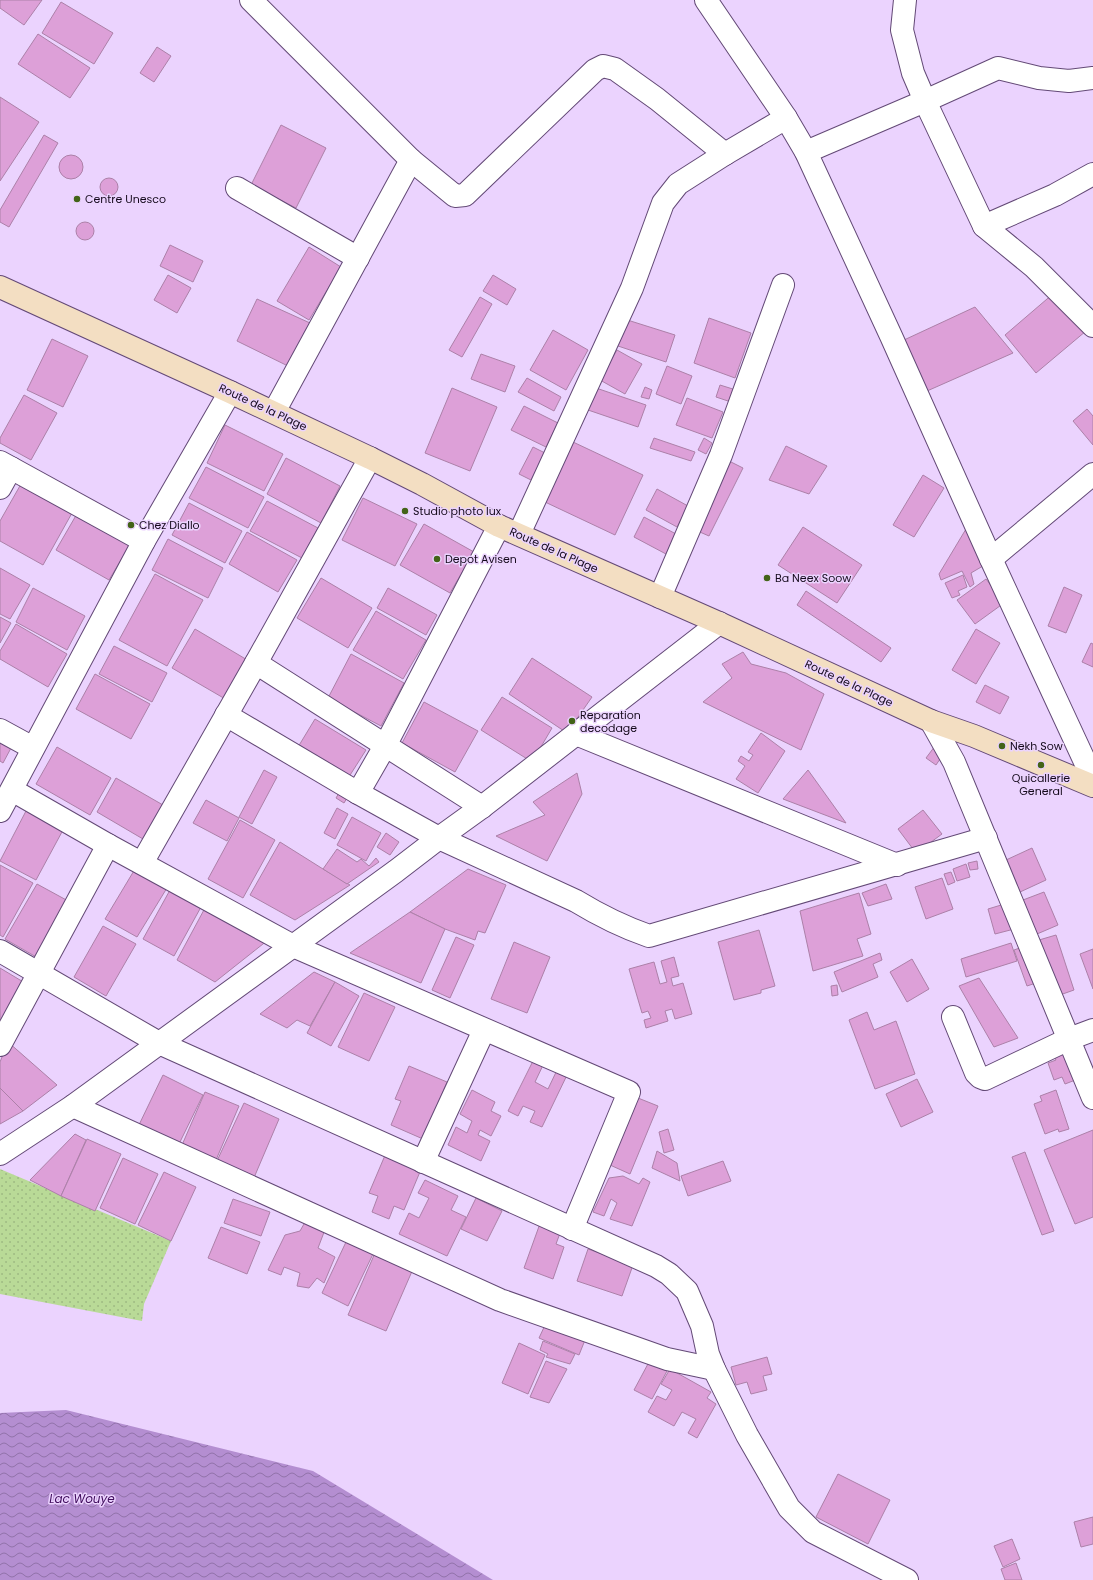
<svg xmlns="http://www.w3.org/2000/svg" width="1093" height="1580" font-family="Poppins,sans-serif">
<defs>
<pattern id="garden-dots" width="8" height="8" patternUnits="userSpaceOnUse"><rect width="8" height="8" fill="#b9da97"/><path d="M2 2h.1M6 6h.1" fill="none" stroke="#9eba82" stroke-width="1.8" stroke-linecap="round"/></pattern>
<pattern id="water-waves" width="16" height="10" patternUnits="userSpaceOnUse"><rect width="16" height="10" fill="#b48ed1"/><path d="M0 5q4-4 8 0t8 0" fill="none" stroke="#9172a9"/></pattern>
</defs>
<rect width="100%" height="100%" fill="#ebd3fe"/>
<polygon fill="url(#garden-dots)" points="0,1169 171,1241 144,1304 142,1321 0,1294"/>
<polygon fill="url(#water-waves)" points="66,1410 313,1471 493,1580 0,1580 0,1413"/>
<g fill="#dda0d8" stroke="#ac80a8">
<polygon points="0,0 42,0 24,25 0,8"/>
<polygon points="61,2 113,33 94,64 42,33"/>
<polygon points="38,34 90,68 70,98 18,64"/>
<polygon points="157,47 171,56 154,82 140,73"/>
<polygon points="0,97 39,122 0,181"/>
<polygon points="281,125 326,148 296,208 251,185"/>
<polygon points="44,135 58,143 9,227 0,222 0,210"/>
<circle cx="71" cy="167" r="12"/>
<circle cx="109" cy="187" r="9"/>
<circle cx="85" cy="231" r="9"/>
<polygon points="170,245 203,261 193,282 160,266"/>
<polygon points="309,247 341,267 309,320 277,301"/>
<polygon points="168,275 191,288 177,313 154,300"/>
<polygon points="493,275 516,289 507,305 483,291"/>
<polygon points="1054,293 1086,331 1036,373 1005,335"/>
<polygon points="480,297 492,304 462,357 449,350"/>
<polygon points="257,299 310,323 290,367 237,341"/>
<polygon points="975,307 1013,353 927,391 904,340"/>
<polygon points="621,318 675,335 666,362 612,344"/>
<polygon points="709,318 751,333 735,378 694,363"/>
<polygon points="553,330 588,350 566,390 530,370"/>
<polygon points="52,339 88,356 63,407 27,390"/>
<polygon points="617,350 642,364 625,394 600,380"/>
<polygon points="481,354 515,366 505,392 471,379"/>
<polygon points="667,366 692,376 681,404 656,394"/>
<polygon points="527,378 561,397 554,411 518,392"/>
<polygon points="720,385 736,390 731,402 716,397"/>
<polygon points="645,387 652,390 649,399 641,397"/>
<polygon points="452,388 497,407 470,471 425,453"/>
<polygon points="596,388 646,405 638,427 588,410"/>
<polygon points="24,395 57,413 31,460 0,443 0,438"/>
<polygon points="687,398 723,412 712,438 676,425"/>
<polygon points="524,406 558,423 546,447 511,430"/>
<polygon points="1087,409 1093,416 1093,445 1073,421"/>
<polygon points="225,425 283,454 264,491 207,463"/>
<polygon points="654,438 695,452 691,461 650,448"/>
<polygon points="704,438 712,443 706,454 698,450"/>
<polygon points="573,442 643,475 615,535 545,502"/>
<polygon points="786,446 827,466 809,494 769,480"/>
<polygon points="533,447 545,453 531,480 519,474"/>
<polygon points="286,458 340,486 321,523 267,494"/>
<polygon points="727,460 743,468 709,536 693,529"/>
<polygon points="206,467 264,497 248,528 189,498"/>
<polygon points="923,475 944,488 914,537 893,525"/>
<polygon points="21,484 72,513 43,565 0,541 0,521"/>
<polygon points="657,489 688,506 677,527 646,510"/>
<polygon points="363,498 417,524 395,566 342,540"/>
<polygon points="267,501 318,528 302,558 250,531"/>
<polygon points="189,503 242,531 225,563 172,535"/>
<polygon points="78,512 131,543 109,580 56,550"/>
<polygon points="644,517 676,534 666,554 634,537"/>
<polygon points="424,524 474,552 450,593 400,565"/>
<polygon points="969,524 988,563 971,573 974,584 970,587 962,571 941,580 939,574"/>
<polygon points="803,527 862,565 837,603 778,565"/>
<polygon points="247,532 297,560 278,592 229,564"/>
<polygon points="168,539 223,568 208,598 152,570"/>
<polygon points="0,568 30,585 10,619 0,614"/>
<polygon points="155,574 203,600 167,666 119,640"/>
<polygon points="963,575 967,587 958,591 960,595 952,598 945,583"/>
<polygon points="321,578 372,608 348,648 297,618"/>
<polygon points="986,579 1004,603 975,624 957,600"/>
<polygon points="1064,587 1082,595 1066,633 1048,626"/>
<polygon points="33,588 85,616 67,650 16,622"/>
<polygon points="388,588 437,615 426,635 377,608"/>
<polygon points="806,591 891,648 881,662 797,605"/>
<polygon points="376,611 426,640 403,679 353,650"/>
<polygon points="0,617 11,623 0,643"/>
<polygon points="16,624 67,654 48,687 0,659 0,651"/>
<polygon points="195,629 249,661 227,700 172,668"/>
<polygon points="976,629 1000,643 976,684 952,670"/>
<polygon points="1091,643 1093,644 1093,667 1082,662"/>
<polygon points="114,646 167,673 152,702 99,674"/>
<polygon points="743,652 751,664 786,673 824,694 801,750 703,702 732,678 722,664"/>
<polygon points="351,654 404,683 381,726 328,698"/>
<polygon points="532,658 592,697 567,733 509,694"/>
<polygon points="95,674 150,704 131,739 76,709"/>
<polygon points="985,685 1009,697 1000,714 976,702"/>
<polygon points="502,697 552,728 532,762 481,730"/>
<polygon points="424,702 478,731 455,772 402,743"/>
<polygon points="315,719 366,750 345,783 295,752"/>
<polygon points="761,733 785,751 758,793 736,779 745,766 738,761 741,756 749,761 753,755 748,752"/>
<polygon points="0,742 11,748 3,763 0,761"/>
<polygon points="935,746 944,753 936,765 926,758"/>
<polygon points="57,747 111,778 90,815 36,784"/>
<polygon points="264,770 277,777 252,824 239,817"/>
<polygon points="808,770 846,823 783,799"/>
<polygon points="577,773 582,794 547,861 496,836 545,815 533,802"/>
<polygon points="116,778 163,805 143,839 97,812"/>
<polygon points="342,788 350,793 344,803 336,798"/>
<polygon points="206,800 239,818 227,841 193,823"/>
<polygon points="337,808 348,814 335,839 324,833"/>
<polygon points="923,810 942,834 916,853 898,829"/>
<polygon points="26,811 63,830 36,880 0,861"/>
<polygon points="352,817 381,833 366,861 337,845"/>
<polygon points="240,820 275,840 243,898 208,879"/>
<polygon points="386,833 399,842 390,855 377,847"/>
<polygon points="280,842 323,869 350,885 295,920 250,895"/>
<polygon points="1032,848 1046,880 1020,892 1006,860"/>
<polygon points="337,849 357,862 361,859 369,866 376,858 379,862 347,884 323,869"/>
<polygon points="977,861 978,869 970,870 968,863"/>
<polygon points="138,864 170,883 137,937 105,919"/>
<polygon points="966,864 970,877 957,881 953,869"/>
<polygon points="0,865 33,883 3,937 0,935"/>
<polygon points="468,869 506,885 485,933 478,931 475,940 445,929 410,912"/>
<polygon points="951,872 955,882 948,885 944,874"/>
<polygon points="942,878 953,909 926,919 915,887"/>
<polygon points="37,884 70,902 38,958 5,939"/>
<polygon points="886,884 892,899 868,906 862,893"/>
<polygon points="170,890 201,907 174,956 143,939"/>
<polygon points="1044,892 1058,925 1037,934 1023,900"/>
<polygon points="859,893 871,934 857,939 863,956 813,971 800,911"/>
<polygon points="1011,902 1018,928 995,934 988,909"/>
<polygon points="205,908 268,940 215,982 177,960"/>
<polygon points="410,912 445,929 421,983 350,953"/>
<polygon points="103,926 136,944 106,996 74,977"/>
<polygon points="759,930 775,986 761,990 761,993 734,1000 718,942"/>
<polygon points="1056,935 1074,990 1057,996 1039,940"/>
<polygon points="456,937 474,945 450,998 432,990"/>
<polygon points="514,942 550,957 527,1013 491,999"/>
<polygon points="1011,943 1017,961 966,977 961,959"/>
<polygon points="1028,945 1042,981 1027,986 1014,950"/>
<polygon points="1093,949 1093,989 1080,954"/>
<polygon points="880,953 882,960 873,964 878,977 842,992 834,972"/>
<polygon points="674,957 679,976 671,978 673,986 683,983 692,1014 675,1019 672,1009 665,1011 668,1021 646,1028 644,1020 651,1018 648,1011 642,1013 629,969 654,962 660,984 667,982 661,961"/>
<polygon points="912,959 929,989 907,1002 890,972"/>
<polygon points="0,968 25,983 0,1024"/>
<polygon points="314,972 335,982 310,1026 297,1020 287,1028 260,1014"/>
<polygon points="979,978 1018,1038 994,1047 959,986"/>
<polygon points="335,982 359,996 331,1046 307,1033"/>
<polygon points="837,985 838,995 832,996 831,986"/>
<polygon points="364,993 395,1007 369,1061 338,1047"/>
<polygon points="867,1012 874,1030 896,1021 915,1074 875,1089 849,1020"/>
<polygon points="8,1042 57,1085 23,1111 0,1088 0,1062"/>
<polygon points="1064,1048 1078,1079 1065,1084 1062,1077 1054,1080 1048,1063 1056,1060 1051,1050"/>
<polygon points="535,1057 545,1061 535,1082 548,1089 558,1068 568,1073 542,1127 530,1122 535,1111 523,1106 518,1116 508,1111"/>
<polygon points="409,1066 447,1082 423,1139 391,1125 401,1101 395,1099"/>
<polygon points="163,1075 203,1095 177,1148 137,1129"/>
<polygon points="917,1079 933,1112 901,1127 886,1094"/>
<polygon points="0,1088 23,1111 0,1124"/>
<polygon points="472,1090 495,1102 491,1111 501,1116 491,1136 480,1130 478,1135 490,1141 481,1161 448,1145 456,1127 467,1133 472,1121 460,1114"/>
<polygon points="1056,1090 1069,1129 1059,1132 1058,1129 1045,1134 1034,1104 1042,1101 1040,1096"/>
<polygon points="205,1092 239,1106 213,1167 179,1152"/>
<polygon points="638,1098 658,1106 630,1174 610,1165"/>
<polygon points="244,1103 279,1119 253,1180 216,1163"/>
<polygon points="668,1129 674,1150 664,1153 659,1132"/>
<polygon points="1093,1130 1093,1217 1075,1224 1044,1150"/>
<polygon points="75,1134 86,1140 61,1196 30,1180"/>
<polygon points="87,1139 121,1154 95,1211 61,1196"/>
<polygon points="657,1151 677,1163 680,1181 652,1168"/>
<polygon points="1025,1152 1054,1231 1042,1235 1012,1157"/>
<polygon points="386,1153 422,1167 404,1210 394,1206 389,1219 372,1212 378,1196 369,1193"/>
<polygon points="123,1158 158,1174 135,1224 100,1208"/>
<polygon points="723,1161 731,1181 688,1196 681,1176"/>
<polygon points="164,1172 196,1187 171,1241 138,1225"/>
<polygon points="623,1176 639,1184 643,1178 650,1182 632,1226 610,1219 617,1203 611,1199 604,1216 593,1212 609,1178"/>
<polygon points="425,1180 458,1196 451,1210 466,1217 447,1256 399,1234 409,1213 419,1218 429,1198 418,1193"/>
<polygon points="476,1198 502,1211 487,1241 461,1229"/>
<polygon points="233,1199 270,1212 261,1236 224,1223"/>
<polygon points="308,1217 326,1227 318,1248 335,1257 324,1283 317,1278 309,1288 297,1286 300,1273 284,1267 281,1275 268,1270 285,1235 300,1231"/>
<polygon points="542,1218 563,1225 556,1244 564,1247 553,1279 524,1268"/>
<polygon points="221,1227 260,1242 247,1274 208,1258"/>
<polygon points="346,1242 373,1254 348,1306 322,1293"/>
<polygon points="588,1249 633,1265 622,1296 577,1281"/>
<polygon points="375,1253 413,1269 386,1331 348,1315"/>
<polygon points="546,1323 585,1340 579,1355 539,1338"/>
<polygon points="543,1341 575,1354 570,1364 546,1357 548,1354 540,1350"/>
<polygon points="519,1343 545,1355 528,1394 502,1383"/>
<polygon points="767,1357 772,1374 763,1376 767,1390 751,1394 747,1382 736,1385 731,1367"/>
<polygon points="546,1361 567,1369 549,1403 530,1397"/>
<polygon points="649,1362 667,1371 652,1399 634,1390"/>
<polygon points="670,1369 711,1392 707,1398 716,1404 697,1438 688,1433 696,1419 682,1412 674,1426 648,1412 657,1396 666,1400 672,1390 661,1384"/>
<polygon points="838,1474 890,1500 868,1544 816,1517"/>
<polygon points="1093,1517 1093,1544 1081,1547 1074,1522"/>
<polygon points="1012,1539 1020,1559 1003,1567 994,1546"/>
<polygon points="1016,1563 1022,1580 1005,1580 1001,1569"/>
</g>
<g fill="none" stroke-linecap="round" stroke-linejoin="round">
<g stroke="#634976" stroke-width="24">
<g id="minor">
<polyline points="251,0 411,160 455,196 465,195 595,70 603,66 615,69 657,99 725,154"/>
<polyline points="706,0 786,118 806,152 891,336 991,559 1093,779"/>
<polyline points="905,0 902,30 913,73 925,101 984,226 1034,267 1093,326"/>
<polyline points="806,152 925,101 998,68 1039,78 1069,81 1093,78"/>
<polyline points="237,188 358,258"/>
<polyline points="984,226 1055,195 1093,174"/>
<polyline points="274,412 411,160"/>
<polyline points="0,462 11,468 0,488"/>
<polyline points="11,468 144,541"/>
<polyline points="519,534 632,288 663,203 678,184 725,154 786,118"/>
<polyline points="991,559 1093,474"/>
<polyline points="660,597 721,455 783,285"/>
<polyline points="256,663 482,807"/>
<path d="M226 715 358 793 439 838 576 901C599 915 623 927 649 936L986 838"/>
<polyline points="931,721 954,762 1093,1098"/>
<polyline points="0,730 33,748"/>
<polyline points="576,734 897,865"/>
<polyline points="12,790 108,845 293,946 629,1092 572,1229"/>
<polyline points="358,793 385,746 499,526"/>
<polyline points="0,811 144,541 230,392"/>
<polyline points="142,863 256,663 370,458"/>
<polyline points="0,951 159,1043 656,1266 669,1274 687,1291 702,1326 708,1354 714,1369 747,1435 789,1508 813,1532 907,1580"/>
<polyline points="953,1017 976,1073 980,1077 985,1079 1069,1039 1093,1030"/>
<polyline points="0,1045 108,845"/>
<polyline points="73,1106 500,1300 667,1359 714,1369"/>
<polyline points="0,1154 73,1106 396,871 439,838 482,807 719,623"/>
<polyline points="423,1162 484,1030"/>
</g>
</g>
<g stroke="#634976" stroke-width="24">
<polyline id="secondary" points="0,287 230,392 370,458 422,484 499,526 719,623 931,721 974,736 1093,786"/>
</g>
<use href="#minor" stroke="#fff" stroke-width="22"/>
<use href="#secondary" stroke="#f3dec2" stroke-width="22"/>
</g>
<g fill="#436318" stroke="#ebd3fe" stroke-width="1.5">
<circle cx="77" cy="199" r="4"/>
<circle cx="405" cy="511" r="4"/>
<circle cx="131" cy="525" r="4"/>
<circle cx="437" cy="559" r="4"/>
<circle cx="767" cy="578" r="4"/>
<circle cx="572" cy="721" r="4"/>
<circle cx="1002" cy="746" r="4"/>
<circle cx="1041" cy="765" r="4"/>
</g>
<g text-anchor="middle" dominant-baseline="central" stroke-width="3" stroke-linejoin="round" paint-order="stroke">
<g font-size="11" fill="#150a1c" stroke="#ebd3fe" text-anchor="start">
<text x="85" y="199">Centre Unesco</text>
<text x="413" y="511">Studio photo lux</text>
<text x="139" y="525">Chez Diallo</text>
<text x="445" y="559">Depot Avisen</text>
<text x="775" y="578">Ba Neex Soow</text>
<text x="580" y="715">Reparation<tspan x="580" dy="13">decodage</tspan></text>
<text x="1010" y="746">Nekh Sow</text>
<text x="1041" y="778" text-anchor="middle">Quicallerie<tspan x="1041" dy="13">General</tspan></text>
</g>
<g font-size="11" fill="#150a1c" stroke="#ebd3fe">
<text transform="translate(263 407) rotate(25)">Route de la Plage</text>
<text transform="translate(554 550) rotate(24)">Route de la Plage</text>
<text transform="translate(849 683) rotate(25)">Route de la Plage</text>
</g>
<g font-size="12" font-style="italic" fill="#410e5e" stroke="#ebd3fe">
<text x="82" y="1498">Lac Wouye</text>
</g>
</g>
</svg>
